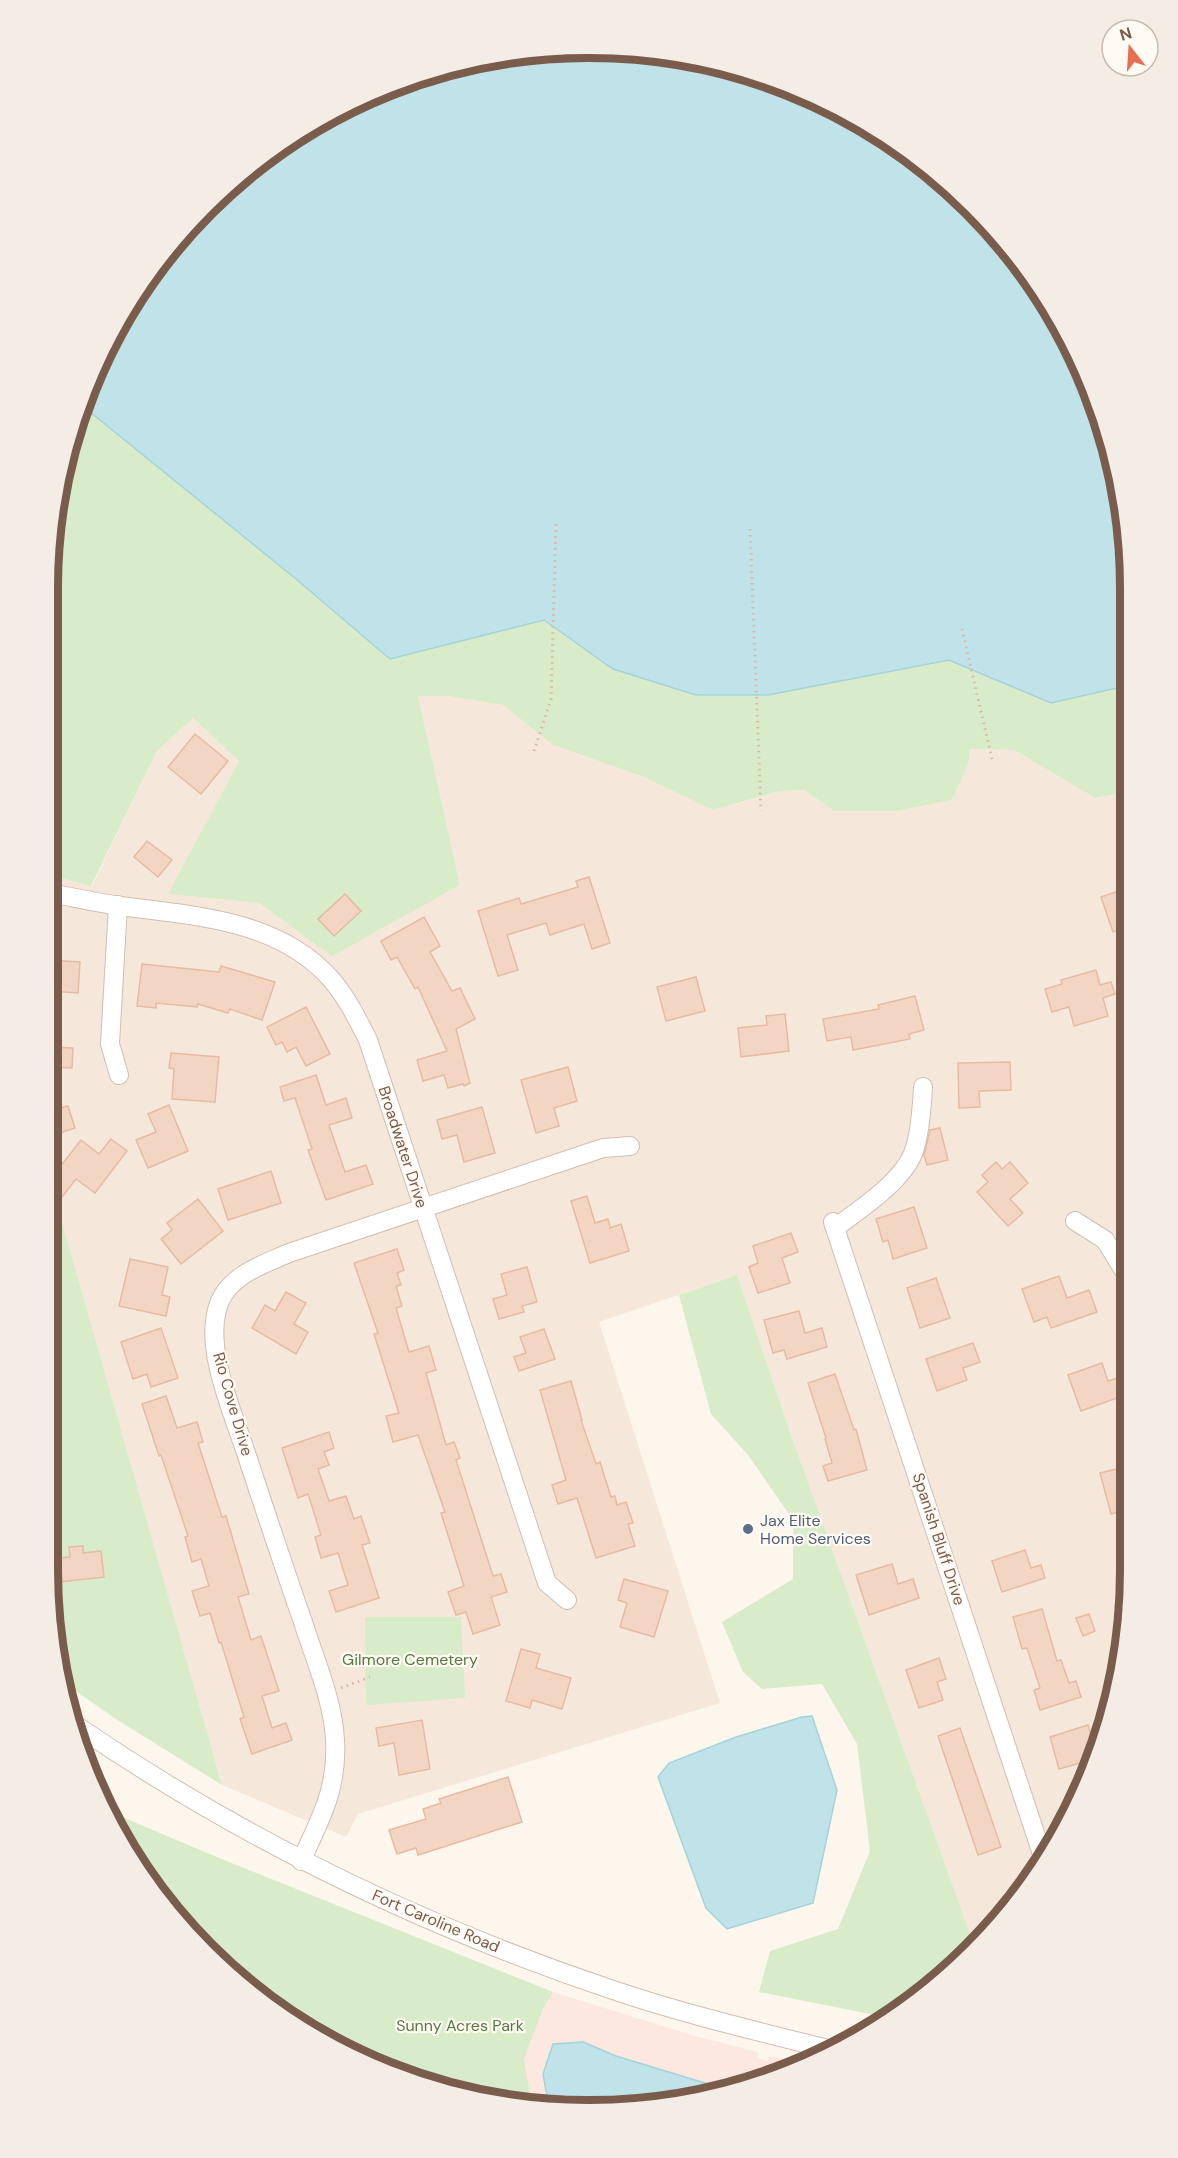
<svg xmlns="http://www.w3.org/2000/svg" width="1178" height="2158" font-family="'DM Sans',sans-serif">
<rect width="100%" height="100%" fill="#fdf6ec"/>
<polygon fill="#f5e8da" points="418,696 448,696 503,705 553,745 641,776 713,810 780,791 804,790 834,811 897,811 952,800 968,765 970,749 1014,750 1095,798 1126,792 1129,1604 1111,1709 1058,1839 973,1942 790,1432 737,1275 599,1322 720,1703 358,1814 346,1837 222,1785 48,1173 49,875 92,886 157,751 193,718 239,761 169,894 259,903 332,955 460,885"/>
<polygon fill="#fde8e0" points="553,1992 695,2036 758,2052 758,2058 768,2061 769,2056 805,2063 796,2069 718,2087 616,2056 583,2042 543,2074 548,2101 531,2100 524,2059 543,2009"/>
<g fill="#d8ecc9">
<polygon points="84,407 296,579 390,659 544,620 613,669 768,695 949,660 1051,703 1126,686 1126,792 1095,798 1014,750 970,749 968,765 952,800 897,811 834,811 804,790 780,791 713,810 641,776 553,745 503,705 448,696 418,696 460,885 332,956 259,903 168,894 239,761 193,718 157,751 91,886 49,875 49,554 67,449"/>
<polygon points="48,1173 222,1785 116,1719 67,1685 48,1569"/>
<polygon points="737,1275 790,1432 973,1942 946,1976 880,2016 759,1992 770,1951 838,1929 870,1851 857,1744 822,1684 762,1689 743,1672 722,1622 793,1579 793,1520 748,1455 711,1414 679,1295"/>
<polygon points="365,1617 461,1617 465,1698 366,1705"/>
<polygon points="115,1814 224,1860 553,1992 543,2009 524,2059 531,2100 449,2092 289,2019 160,1899"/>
</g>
<g fill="#bfe3e8" stroke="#a5d3da" stroke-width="1.5">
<polygon points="553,49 659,53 763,77 859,120 946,182 1039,288 1101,415 1125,519 1126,686 1051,703 949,660 768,695 696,695 613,669 544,620 390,659 296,579 84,407 120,319 182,233 259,160 349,104 449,67"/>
<polygon points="812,1716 837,1790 813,1903 727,1929 706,1908 658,1777 669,1763 736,1737 802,1717"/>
<polygon points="583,2042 616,2056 718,2087 625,2109 548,2101 543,2074 553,2044"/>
</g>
<g fill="#f3d5c3" stroke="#e6bba3" stroke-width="1.5">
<polygon points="195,734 228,761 201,794 168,767"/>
<polygon points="147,841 172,860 158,877 134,857"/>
<polygon points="589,877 610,943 592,949 584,924 550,935 546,923 507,935 518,970 498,976 478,911 519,898 521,904 578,887 576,881"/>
<polygon points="1127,888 1127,927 1113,932 1101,897"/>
<polygon points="345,894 361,911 334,936 318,919"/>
<polygon points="424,917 440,946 430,952 452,991 460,988 475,1019 456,1029 470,1083 464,1086 463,1084 448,1088 444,1075 423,1081 417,1060 447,1051 418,987 415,989 397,957 391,960 381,941"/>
<polygon points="49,960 80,962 78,993 49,991"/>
<polygon points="142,964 219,972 221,966 275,982 262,1020 230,1009 228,1013 198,1004 197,1007 156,1003 156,1008 137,1006"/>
<polygon points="1096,970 1100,985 1111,982 1115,994 1103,998 1108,1016 1074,1026 1069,1007 1052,1012 1045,989 1062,984 1061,980"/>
<polygon points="696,977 705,1011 666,1021 657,987"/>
<polygon points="915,996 924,1030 909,1034 910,1039 853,1050 851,1037 827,1041 823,1019 879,1009 878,1005"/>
<polygon points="306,1007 330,1054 306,1066 296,1047 287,1052 282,1042 276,1045 267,1027"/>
<polygon points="785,1014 789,1051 741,1057 738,1028 767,1025 766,1016"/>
<polygon points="49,1047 73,1048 72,1068 49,1067"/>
<polygon points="171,1053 219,1057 215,1102 172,1099 174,1069 169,1068"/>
<polygon points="1010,1062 1011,1090 979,1091 980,1107 959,1108 958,1063"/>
<polygon points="568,1067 577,1101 554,1108 559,1126 536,1133 521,1080"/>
<polygon points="316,1075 326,1105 346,1098 352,1118 329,1125 345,1172 366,1165 373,1184 326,1200 308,1150 312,1149 295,1098 284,1101 280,1087"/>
<polygon points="51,1080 60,1108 68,1106 75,1128 48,1137 49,1081"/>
<polygon points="169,1105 188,1151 148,1168 136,1140 156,1132 148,1114"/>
<polygon points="482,1107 495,1153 464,1162 457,1135 442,1139 437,1120"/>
<polygon points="940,1128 948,1160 927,1165 924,1155 930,1130"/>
<polygon points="111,1139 127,1151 95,1193 76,1179 62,1197 48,1187 48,1182 81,1140 99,1154"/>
<polygon points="996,1162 1002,1169 1010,1162 1028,1183 1010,1199 1023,1213 1008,1226 977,1192 988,1182 982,1175"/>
<polygon points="271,1171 281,1203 228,1220 218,1189"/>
<polygon points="587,1196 595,1223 608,1219 610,1228 621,1224 629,1251 590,1263 571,1201"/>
<polygon points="198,1199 223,1231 181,1264 161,1239 172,1230 167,1223"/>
<polygon points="914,1207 927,1248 893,1259 888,1240 883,1242 876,1219"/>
<polygon points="791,1233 798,1252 782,1258 790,1283 758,1293 749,1267 758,1263 753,1246"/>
<polygon points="397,1249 404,1270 397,1273 401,1285 396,1286 402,1306 396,1308 409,1352 429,1346 436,1370 426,1373 446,1445 454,1442 460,1458 456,1460 493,1576 501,1574 507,1592 491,1597 500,1625 473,1634 466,1612 456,1615 448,1592 464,1586 441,1513 445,1512 418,1435 393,1442 386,1416 399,1413 374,1334 378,1333 354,1263"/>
<polygon points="130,1259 168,1267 162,1295 170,1297 166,1316 119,1306"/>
<polygon points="527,1267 537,1302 522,1306 524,1312 499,1319 493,1299 507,1295 501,1274"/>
<polygon points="1059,1276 1067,1298 1089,1290 1097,1312 1051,1328 1047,1317 1034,1322 1022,1289"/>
<polygon points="936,1278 950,1318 920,1328 907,1288"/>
<polygon points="286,1292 306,1303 294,1324 308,1332 296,1354 252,1328 265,1305 275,1311"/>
<polygon points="799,1311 805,1333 822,1328 827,1347 787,1359 784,1350 773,1353 764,1320"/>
<polygon points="161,1328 178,1378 151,1387 147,1374 133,1379 121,1342"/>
<polygon points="544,1329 555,1359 519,1371 514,1357 526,1353 520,1337"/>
<polygon points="973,1343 980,1362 963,1368 967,1380 937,1391 926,1359"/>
<polygon points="1102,1363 1108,1381 1124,1376 1128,1394 1081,1411 1068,1375"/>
<polygon points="835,1374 854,1430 856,1429 867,1470 828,1481 823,1466 832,1463 825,1439 826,1438 808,1383"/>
<polygon points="571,1381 582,1420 581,1420 596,1464 600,1462 611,1497 615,1496 617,1505 626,1502 633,1523 628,1524 635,1546 596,1558 577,1498 558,1504 552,1485 566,1480 540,1390"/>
<polygon points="166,1396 177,1428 197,1422 203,1442 198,1443 222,1517 226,1516 249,1594 238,1597 251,1640 261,1636 279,1691 262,1696 272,1728 286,1723 292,1740 252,1754 240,1719 244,1717 221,1642 219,1643 210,1613 200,1616 192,1591 209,1586 201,1559 192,1562 185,1537 188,1536 161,1455 159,1456 142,1404"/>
<polygon points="329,1432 334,1448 324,1452 329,1465 318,1469 329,1501 346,1496 354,1519 361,1516 370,1543 362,1545 379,1598 336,1612 329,1591 348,1585 338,1553 321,1558 315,1537 321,1535 308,1494 298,1498 282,1448"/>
<polygon points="1128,1466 1129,1509 1111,1514 1100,1473"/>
<polygon points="83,1546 83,1553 101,1551 104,1577 50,1583 48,1559 70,1557 69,1547"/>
<polygon points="1025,1550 1031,1568 1041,1565 1045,1578 1002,1592 992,1561"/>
<polygon points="892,1564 898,1584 913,1579 919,1598 869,1615 856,1575"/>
<polygon points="624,1579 668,1591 654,1637 620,1627 627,1603 618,1600"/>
<polygon points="1042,1609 1057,1661 1061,1660 1069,1683 1076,1681 1081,1697 1040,1710 1034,1690 1040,1688 1027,1648 1022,1649 1013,1617"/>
<polygon points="1089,1614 1095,1631 1083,1636 1076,1618"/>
<polygon points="521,1649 540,1654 536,1668 571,1678 562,1709 532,1700 530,1708 506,1701"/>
<polygon points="939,1658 946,1679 937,1682 943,1700 919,1708 906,1670"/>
<polygon points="422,1720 430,1769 399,1775 394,1743 379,1746 376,1728"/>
<polygon points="1088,1725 1095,1748 1085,1750 1088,1761 1059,1769 1050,1737"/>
<polygon points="960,1728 1001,1847 978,1855 938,1736"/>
<polygon points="508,1777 522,1822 418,1855 416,1848 397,1854 389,1830 426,1819 423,1809 441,1803 439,1799"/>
</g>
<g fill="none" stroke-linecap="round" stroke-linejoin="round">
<g stroke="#d1beb0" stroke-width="20">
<g id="minor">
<path d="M49 893C73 897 97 903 121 906 193 916 277 919 330 978 346 996 357 1018 368 1040L547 1583 567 1600"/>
<polyline points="118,905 110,1044 119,1075"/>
<polyline points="1075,1221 1105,1240 1128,1277"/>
<polyline points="833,1222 1043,1857"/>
<path d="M835 1228C860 1209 899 1184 912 1156 920 1138 922 1106 923 1087"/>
<path d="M74 1724C240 1838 422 1926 613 1990 684 2014 756 2031 828 2049"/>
<path d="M301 1861C321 1818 338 1788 335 1740 333 1700 315 1660 303 1622 283 1565 264 1507 245 1450 231 1408 202 1343 220 1301 232 1274 264 1264 289 1253L603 1148 630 1146"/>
</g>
</g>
<g stroke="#d9b8a5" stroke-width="3" stroke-dasharray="1.5 4.5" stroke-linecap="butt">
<polyline points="750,529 761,811"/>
<polyline points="962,629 992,759"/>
<polyline points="534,751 551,699 556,523"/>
<polyline points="341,1688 370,1677"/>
</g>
<use href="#minor" stroke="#fff" stroke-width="18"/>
</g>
<circle fill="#5c6f8a" stroke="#fffaf3" stroke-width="2" cx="748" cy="1529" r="6"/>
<g text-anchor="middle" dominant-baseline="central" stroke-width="4.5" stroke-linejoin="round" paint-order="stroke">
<g font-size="16" fill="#7a5c4d" stroke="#fffaf3">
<text transform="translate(403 1147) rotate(72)">Broadwater Drive</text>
<text transform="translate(233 1404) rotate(74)">Rio Cove Drive</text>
<text transform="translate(939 1539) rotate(72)">Spanish Bluff Drive</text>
<text transform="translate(436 1921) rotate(23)">Fort Caroline Road</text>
</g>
<g font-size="16" fill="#4e5e75" stroke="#fffaf3" text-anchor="start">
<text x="760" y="1520">Jax Elite<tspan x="760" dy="18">Home Services</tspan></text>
</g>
<g font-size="16" fill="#537a41" stroke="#fffaf3">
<text x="410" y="1659">Gilmore Cemetery</text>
<text x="460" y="2025">Sunny Acres Park</text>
</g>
</g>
<path d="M0 0H1178V2158H0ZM588 58H590A530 530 0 0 1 1120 588V1570A530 530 0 0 1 590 2100H588A530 530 0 0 1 58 1570V588A530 530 0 0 1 588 58Z" fill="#f4ede6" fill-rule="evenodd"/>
<path fill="none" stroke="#7a5c4d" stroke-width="8" d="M588 58H590A530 530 0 0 1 1120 588V1570A530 530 0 0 1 590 2100H588A530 530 0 0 1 58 1570V588A530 530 0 0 1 588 58Z"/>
<g transform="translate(1130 48) rotate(343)"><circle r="28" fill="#fffaf3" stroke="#cabbb1" stroke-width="1.5"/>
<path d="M0-4.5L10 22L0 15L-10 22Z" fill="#e76f51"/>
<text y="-9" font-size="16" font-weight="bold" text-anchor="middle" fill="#7a5c4d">N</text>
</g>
</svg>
